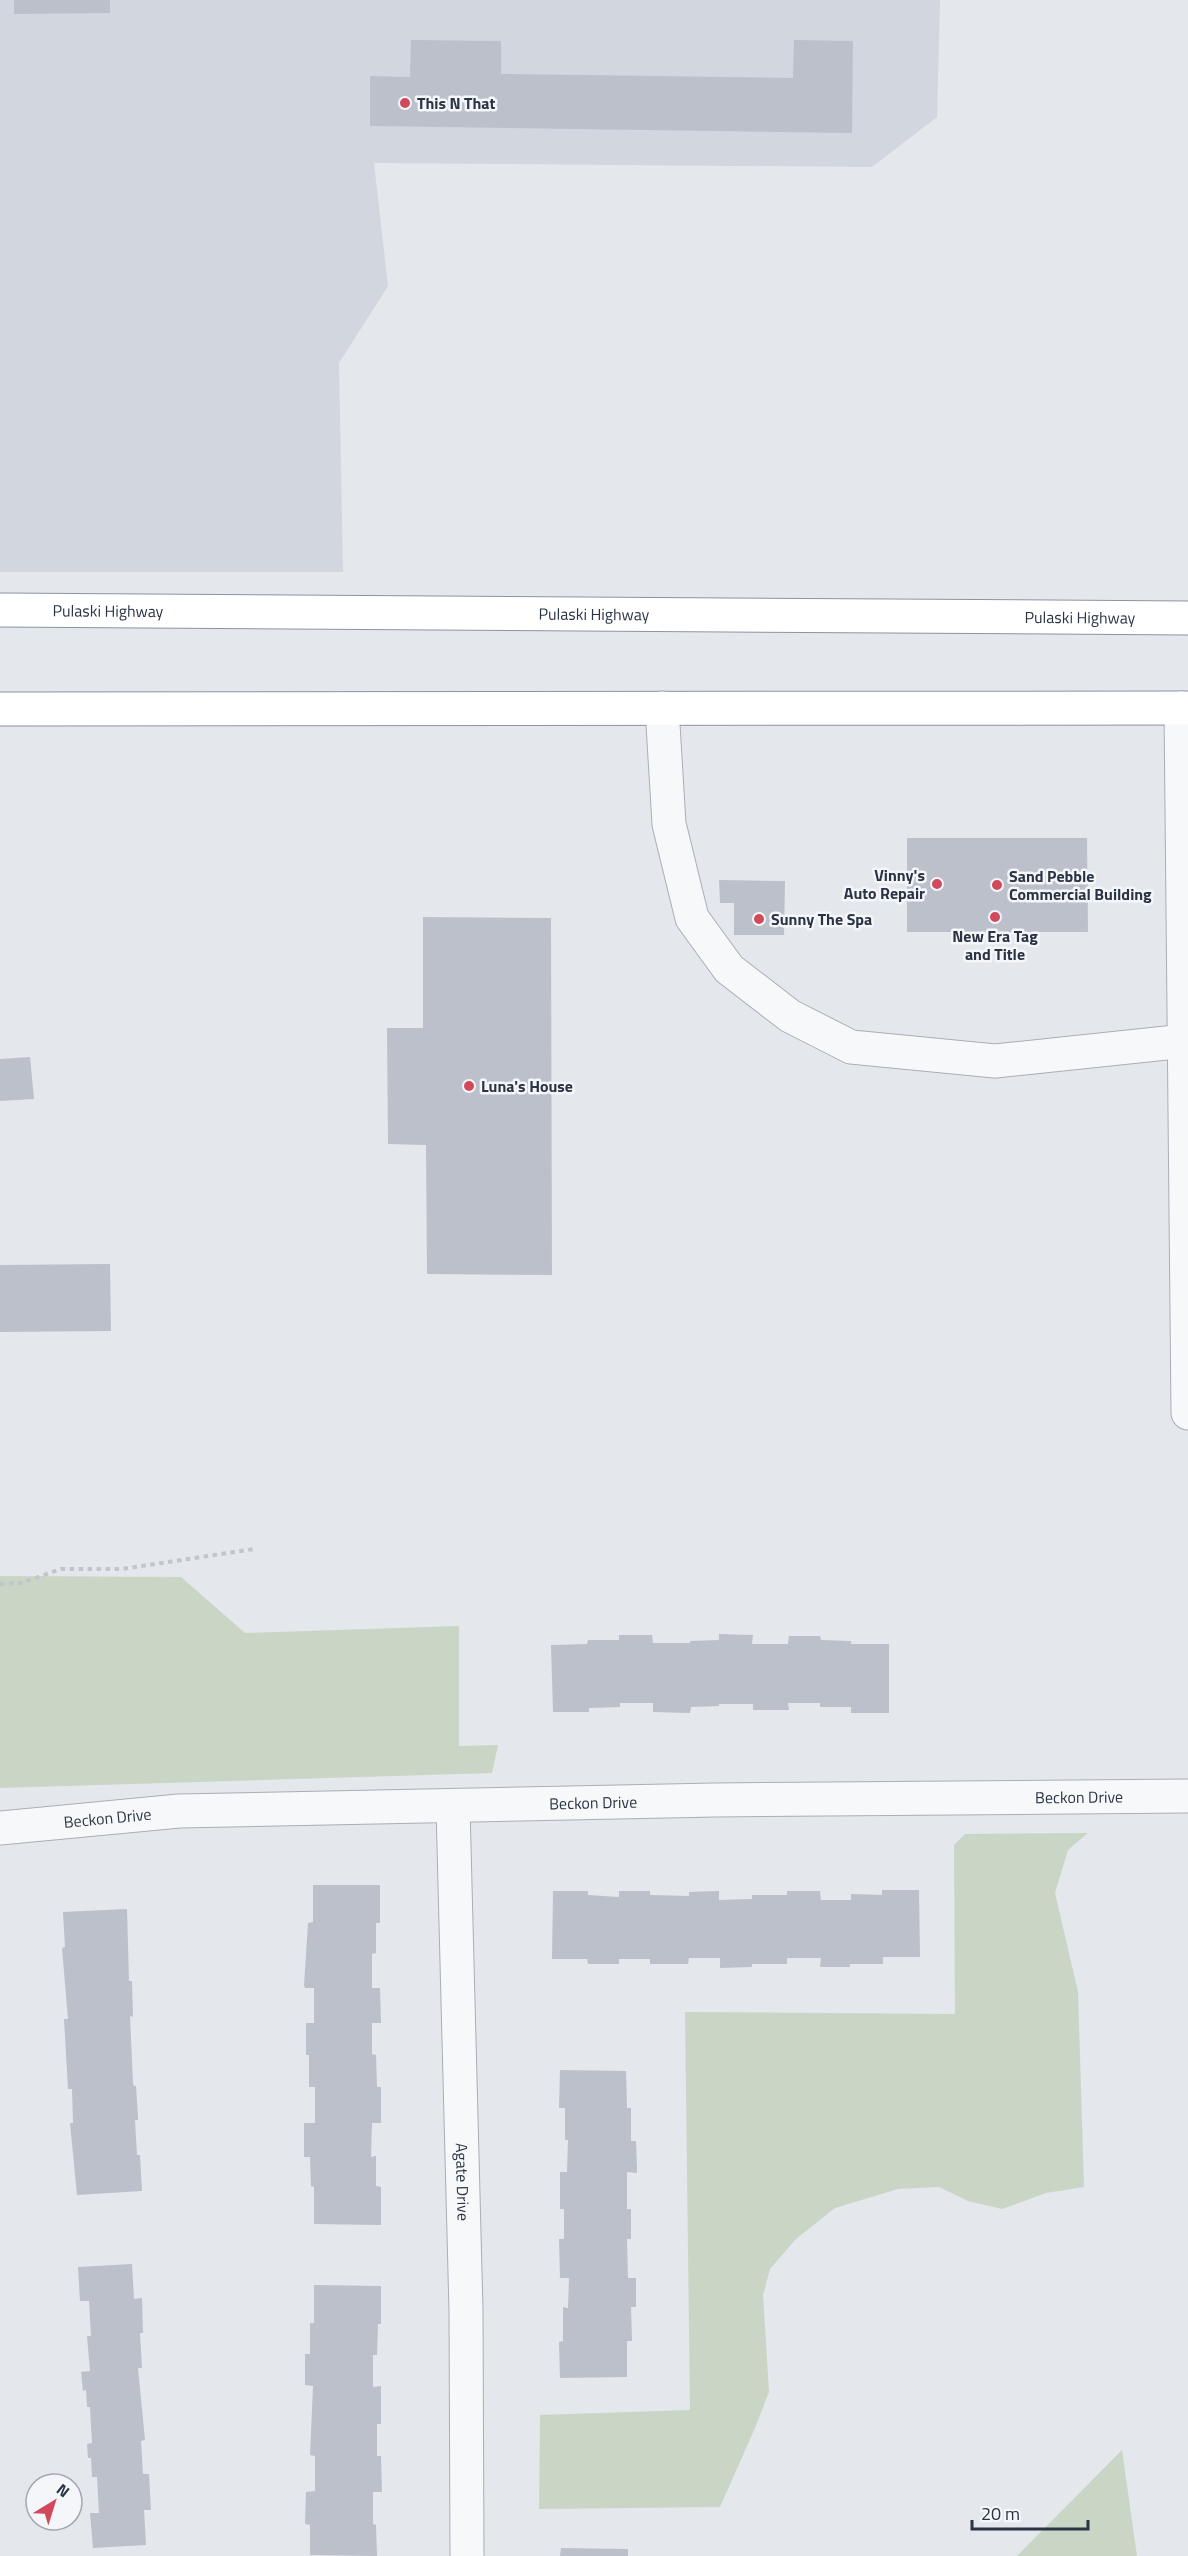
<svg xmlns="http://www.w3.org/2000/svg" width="1188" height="2556" font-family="'Titillium Web',sans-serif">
<rect width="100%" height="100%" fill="#e4e7ec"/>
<polygon fill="#d2d6de" points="0,0 940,0 937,117 872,167 374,163 388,286 339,363 343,572 0,572"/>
<g fill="#c9d6c5">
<polygon points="0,1576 181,1577 245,1633 459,1626 459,1746 498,1745 492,1773 0,1788"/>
<polygon points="1088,1833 1068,1850 1055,1893 1078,1992 1084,2187 1046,2193 1002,2209 968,2201 939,2187 898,2189 835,2208 796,2239 770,2269 763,2295 769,2392 755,2428 720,2507 539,2509 540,2415 690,2410 685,2012 955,2014 954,1845 965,1834"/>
<polygon points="1122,2450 1137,2556 1017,2556"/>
</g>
<g fill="#bbc0ca">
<polygon points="14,0 110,0 110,13 14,14"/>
<polygon points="411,40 501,41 501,74 793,78 794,40 853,41 852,133 370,126 370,76 410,77"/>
<polygon points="907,838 1087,838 1088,932 907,932"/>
<polygon points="719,880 785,881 784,935 734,935 734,903 720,903"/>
<polygon points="423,917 551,918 552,1275 427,1274 426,1145 388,1144 387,1028 423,1028"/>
<polygon points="30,1057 34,1099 0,1101 0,1059"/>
<polygon points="110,1264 111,1331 0,1332 0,1265"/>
<polygon points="719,1634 753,1635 752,1644 788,1644 789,1636 820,1636 821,1640 851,1641 851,1644 889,1644 889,1713 851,1713 851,1707 820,1707 820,1703 788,1703 789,1710 753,1710 753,1704 719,1704 719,1706 691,1707 690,1713 653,1712 653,1703 620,1703 620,1707 589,1708 589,1712 553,1712 551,1645 587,1644 588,1640 619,1640 619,1635 652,1635 653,1643 690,1643 690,1641 719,1640"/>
<polygon points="313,1885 380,1885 380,1923 376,1923 376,1953 372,1954 372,1988 380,1988 381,2023 372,2023 372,2054 376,2055 377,2087 381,2087 381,2123 372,2123 371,2157 376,2156 376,2186 381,2187 381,2225 314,2224 314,2187 311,2186 310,2157 304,2157 304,2123 315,2123 315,2087 309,2087 309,2055 306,2055 306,2023 314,2023 314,1988 305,1988 304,1985 308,1923 313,1922"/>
<polygon points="882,1890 919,1890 920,1957 883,1957 883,1964 850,1964 850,1967 820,1967 821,1958 787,1958 787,1964 752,1964 752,1967 720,1968 720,1958 689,1958 688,1964 650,1964 650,1959 619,1959 619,1964 588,1964 587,1959 552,1959 553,1891 588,1891 588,1895 619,1897 619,1891 650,1891 650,1895 689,1896 689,1892 719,1891 719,1900 752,1899 752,1895 787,1895 787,1891 820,1891 821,1900 851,1900 851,1894 882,1895"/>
<polygon points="127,1909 129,1981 132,1981 133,2017 130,2016 133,2083 134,2086 136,2086 138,2117 138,2120 135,2120 137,2155 140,2155 142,2191 77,2195 70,2123 73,2123 72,2089 68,2089 64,2019 68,2019 62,1948 65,1947 63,1912"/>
<polygon points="560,2070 626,2071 627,2108 631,2108 631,2141 636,2141 637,2169 637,2173 627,2172 627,2209 631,2209 631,2239 627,2239 628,2278 636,2278 636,2307 631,2307 632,2341 627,2341 627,2377 560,2378 559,2342 563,2341 563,2307 568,2308 569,2278 560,2278 559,2239 564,2239 564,2209 560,2209 560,2172 567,2172 568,2140 565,2140 565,2108 559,2108"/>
<polygon points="132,2264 134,2299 142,2298 143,2333 140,2333 142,2368 138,2368 145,2440 141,2441 143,2474 149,2474 151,2510 144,2510 146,2545 93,2548 90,2513 99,2513 97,2477 92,2477 91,2458 88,2458 87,2444 92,2443 90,2407 87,2407 86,2390 83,2391 81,2372 90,2371 87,2336 91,2336 89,2301 80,2301 78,2267"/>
<polygon points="314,2285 381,2286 381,2324 378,2324 377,2355 373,2355 373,2387 381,2386 381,2424 377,2424 377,2456 381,2456 382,2492 373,2492 373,2524 376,2525 377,2556 310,2555 310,2525 305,2524 306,2492 315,2491 315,2456 310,2455 313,2386 305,2385 305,2354 310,2354 310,2323 314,2323"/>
<polygon points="561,2548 628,2549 628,2556 560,2556"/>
</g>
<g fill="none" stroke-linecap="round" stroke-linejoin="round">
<g stroke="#a9aeb7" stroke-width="35">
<g id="minor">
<polyline points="662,708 669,824 692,918 729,969 790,1016 851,1047 995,1061 1185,1041"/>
<polyline points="1181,708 1188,1413"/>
<path id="s1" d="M453 1807 466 2311 467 2556"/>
<path id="s2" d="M0 1828 179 1811 715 1800 1188 1796"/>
</g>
</g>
<g stroke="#8b94a3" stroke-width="35">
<g id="highway">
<path id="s3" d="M0 610 1188 618"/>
<polyline points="0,709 1188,708"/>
</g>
</g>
<polyline stroke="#c2c5cb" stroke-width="4" stroke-dasharray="4.5 4.5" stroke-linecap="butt" points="0,1584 21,1583 61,1569 122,1569 254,1549"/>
<use href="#minor" stroke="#f7f8fa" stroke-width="33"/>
<use href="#highway" stroke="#fff" stroke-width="33"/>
</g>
<g fill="#d1495b" stroke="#f4f6f9" stroke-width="2">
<circle cx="405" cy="103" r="6"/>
<circle cx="937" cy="884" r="6"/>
<circle cx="997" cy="885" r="6"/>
<circle cx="995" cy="917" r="6"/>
<circle cx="759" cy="919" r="6"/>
<circle cx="469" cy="1086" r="6"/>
</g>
<g text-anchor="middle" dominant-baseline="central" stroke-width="5" stroke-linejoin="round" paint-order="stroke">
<g font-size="16" font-weight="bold" fill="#2b3445" stroke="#f4f6f9" text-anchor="start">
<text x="417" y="103">This N That</text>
<text x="925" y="875" text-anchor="end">Vinny's<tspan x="925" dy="18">Auto Repair</tspan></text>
<text x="1009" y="876">Sand Pebble<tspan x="1009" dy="18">Commercial Building</tspan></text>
<text x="771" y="919">Sunny The Spa</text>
<text x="995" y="936" text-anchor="middle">New Era Tag<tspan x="995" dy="18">and Title</tspan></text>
<text x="481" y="1086">Luna's House</text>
</g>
<g font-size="16" fill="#2b3445" stroke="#f4f6f9">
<text stroke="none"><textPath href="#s3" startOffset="108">Pulaski Highway</textPath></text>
<text stroke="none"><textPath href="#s3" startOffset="594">Pulaski Highway</textPath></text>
<text stroke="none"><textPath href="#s3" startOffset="1080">Pulaski Highway</textPath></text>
<text stroke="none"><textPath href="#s2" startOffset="1080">Beckon Drive</textPath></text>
<text stroke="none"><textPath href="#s2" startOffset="594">Beckon Drive</textPath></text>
<text stroke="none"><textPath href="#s2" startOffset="108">Beckon Drive</textPath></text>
<text stroke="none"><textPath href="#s1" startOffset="375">Agate Drive</textPath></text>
</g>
</g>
<g transform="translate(54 2502) rotate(38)"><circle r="28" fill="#f4f6f9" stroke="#a4a8b1" stroke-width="1.5"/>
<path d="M0-4.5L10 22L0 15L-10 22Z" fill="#d1495b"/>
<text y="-9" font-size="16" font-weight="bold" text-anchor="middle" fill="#2b3445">N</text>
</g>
<path d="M972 2520v9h116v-9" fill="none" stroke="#2b3445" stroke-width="3"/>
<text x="981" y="2520" font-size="18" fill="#2b3445" stroke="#f4f6f9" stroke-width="4.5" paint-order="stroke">20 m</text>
</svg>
